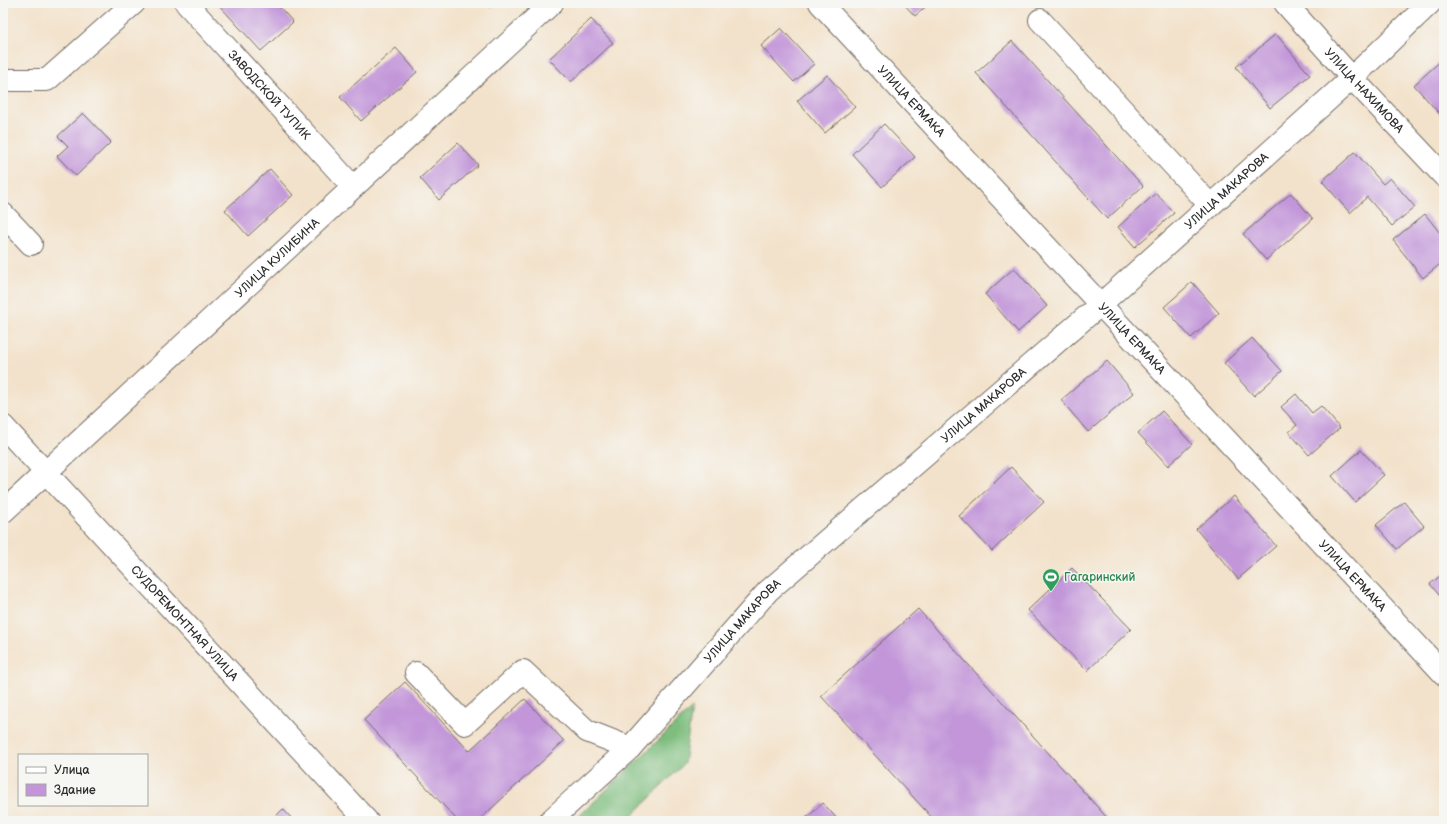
<svg xmlns="http://www.w3.org/2000/svg" width="1447" height="824" font-family="'Balsamiq Sans',sans-serif">
<rect width="100%" height="100%" fill="#f6f6f2"/>
<filter id="ink" filterUnits="userSpaceOnUse"><feTurbulence type="fractalNoise" baseFrequency=".025" numOctaves="2"/><feDisplacementMap in="SourceGraphic" scale="8" xChannelSelector="R" yChannelSelector="G"/><feConvolveMatrix kernelMatrix="1 2 1 2 8 2 1 2 1" color-interpolation-filters="sRGB"/></filter>
<filter id="wash" filterUnits="userSpaceOnUse"><feTurbulence type="fractalNoise" baseFrequency=".012" numOctaves="4" result="noise"/><feDisplacementMap in="SourceGraphic" scale="16" xChannelSelector="R" yChannelSelector="G"/><feGaussianBlur stdDeviation="0.9" result="paint"/><feColorMatrix in="noise" values="0 0 0 0 0 0 0 0 0 0 0 0 0 0 0 0 0 1.4 0 .05"/><feComposite in="paint" operator="in"/></filter>
<g filter="url(#wash)">
<rect width="100%" height="100%" fill="#f3e2cb"/>
<polygon fill="#7ebd7e" stroke="#547454" points="692,708 684,764 627,821 574,821"/>
<g id="blocks">
<g fill="#c296d9">
<polygon points="217,3 276,3 293,22 261,51"/>
<polygon points="487,3 496,3 492,7"/>
<polygon points="903,3 930,3 915,16"/>
<polygon points="591,19 613,43 571,82 549,59"/>
<polygon points="781,28 814,64 794,82 761,46"/>
<polygon points="1276,34 1310,75 1270,108 1236,67"/>
<polygon points="1012,41 1143,186 1107,219 976,73"/>
<polygon points="396,48 417,72 361,121 340,97"/>
<polygon points="1444,58 1444,119 1414,85"/>
<polygon points="827,75 855,107 825,133 797,101"/>
<polygon points="83,113 111,142 76,176 57,156 68,146 58,136"/>
<polygon points="884,124 915,157 882,187 852,154"/>
<polygon points="458,143 478,165 439,200 420,178"/>
<polygon points="1355,152 1383,184 1390,178 1415,207 1392,226 1367,197 1350,213 1322,181"/>
<polygon points="270,169 293,195 248,236 225,210"/>
<polygon points="1156,193 1174,213 1135,247 1118,227"/>
<polygon points="1291,193 1313,219 1266,260 1243,234"/>
<polygon points="1425,214 1444,238 1444,261 1423,278 1393,240"/>
<polygon points="1014,268 1047,306 1018,332 985,294"/>
<polygon points="1192,282 1219,313 1191,338 1164,307"/>
<polygon points="1252,338 1282,371 1254,396 1224,363"/>
<polygon points="1107,361 1134,393 1088,432 1061,400"/>
<polygon points="1296,394 1312,413 1321,406 1340,428 1309,455 1289,432 1297,425 1281,407"/>
<polygon points="1162,411 1192,444 1168,466 1138,433"/>
<polygon points="1361,450 1384,475 1355,502 1332,476"/>
<polygon points="1011,467 1044,502 992,551 959,516"/>
<polygon points="1234,496 1276,546 1238,579 1196,529"/>
<polygon points="1404,502 1424,526 1397,549 1376,525"/>
<polygon points="1072,568 1131,629 1087,671 1028,610"/>
<polygon points="1444,573 1444,601 1430,584"/>
<polygon points="918,609 1110,821 935,821 821,696"/>
<polygon points="405,682 469,751 525,699 564,741 478,821 458,821 364,720"/>
<polygon points="823,803 839,821 803,821"/>
<polygon points="283,809 294,821 271,821"/>
</g>
</g>
</g>
<g filter="url(#ink)">
<use href="#blocks" fill-opacity="0" stroke="#716b63" stroke-width="1"/>
<g fill="none" stroke-linecap="round" stroke-linejoin="round">
<g stroke="#716b63" stroke-width="24">
<g id="minor">
<path id="s1" d="M186 3 353 187"/>
<path id="s2" d="M820 3 1444 674"/>
<path id="s3" d="M1285 3 1352 78 1444 176"/>
<polyline points="1040,20 1210,205"/>
<polyline points="3,80 47,80 134,3"/>
<polyline points="3,214 31,244"/>
<path id="s4" d="M3 426 367 821"/>
<path id="s5" d="M3 512 552 3"/>
<polyline points="416,673 465,724 523,671 587,731 630,748"/>
<path id="s6" d="M550 821 630 748 768 591 1101 304 1352 78 1430 3"/>
</g>
</g>
<use href="#minor" stroke="#fff" stroke-width="22"/>
</g>
</g>
<defs>
<g id="stadium-pin" transform="scale(0.9)"><path d="M0 17L-7.5 6A9.5 9.5 0 1 1 7.5 6Z" fill="#2e9e5b" stroke="#f6f6f2"/><path d="M0-5a6.5 5 0 1 0 0 10a6.5 5 0 1 0 0-10ZM-3.5-1.8h7v3.6h-7Z" fill="#fff"/></g>
</defs>
<g fill-rule="evenodd">
<use href="#stadium-pin" x="1051" y="577"/>
</g>
<g text-anchor="middle" dominant-baseline="central" stroke-width="3" stroke-linejoin="round" paint-order="stroke">
<g font-size="12" fill="#2b2b2b" stroke="#f6f6f2">
<text stroke="none"><textPath href="#s3" startOffset="118">УЛИЦА НАХИМОВА</textPath></text>
<text stroke="none"><textPath href="#s1" startOffset="124">ЗАВОДСКОЙ ТУПИК</textPath></text>
<text stroke="none"><textPath href="#s2" startOffset="134">УЛИЦА ЕРМАКА</textPath></text>
<text stroke="none"><textPath href="#s6" startOffset="926">УЛИЦА МАКАРОВА</textPath></text>
<text stroke="none"><textPath href="#s5" startOffset="374">УЛИЦА КУЛИБИНА</textPath></text>
<text stroke="none"><textPath href="#s2" startOffset="458">УЛИЦА ЕРМАКА</textPath></text>
<text stroke="none"><textPath href="#s6" startOffset="602">УЛИЦА МАКАРОВА</textPath></text>
<text stroke="none"><textPath href="#s2" startOffset="782">УЛИЦА ЕРМАКА</textPath></text>
<text stroke="none"><textPath href="#s6" startOffset="278">УЛИЦА МАКАРОВА</textPath></text>
<text stroke="none"><textPath href="#s4" startOffset="268">СУДОРЕМОНТНАЯ УЛИЦА</textPath></text>
</g>
<g font-size="12" fill="#27864d" stroke="#f6f6f2" text-anchor="start">
<text x="1064" y="577">Гагаринский</text>
</g>
</g>
<rect width="1447" height="824" fill="none" stroke="#f6f6f2" stroke-width="16"/>
<rect x="18" y="754" width="130" height="52" fill="#f6f6f2" stroke="#a5a5a2"/>
<rect x="26" y="767" width="20" height="6" fill="#ffffff" stroke="#a5a5a2"/>
<text x="54" y="774" font-size="12" fill="#2b2b2b">Улица</text>
<rect x="26" y="784" width="20" height="12" fill="#c296d9" stroke="#a5a5a2"/>
<text x="54" y="794" font-size="12" fill="#2b2b2b">Здание</text>
</svg>
